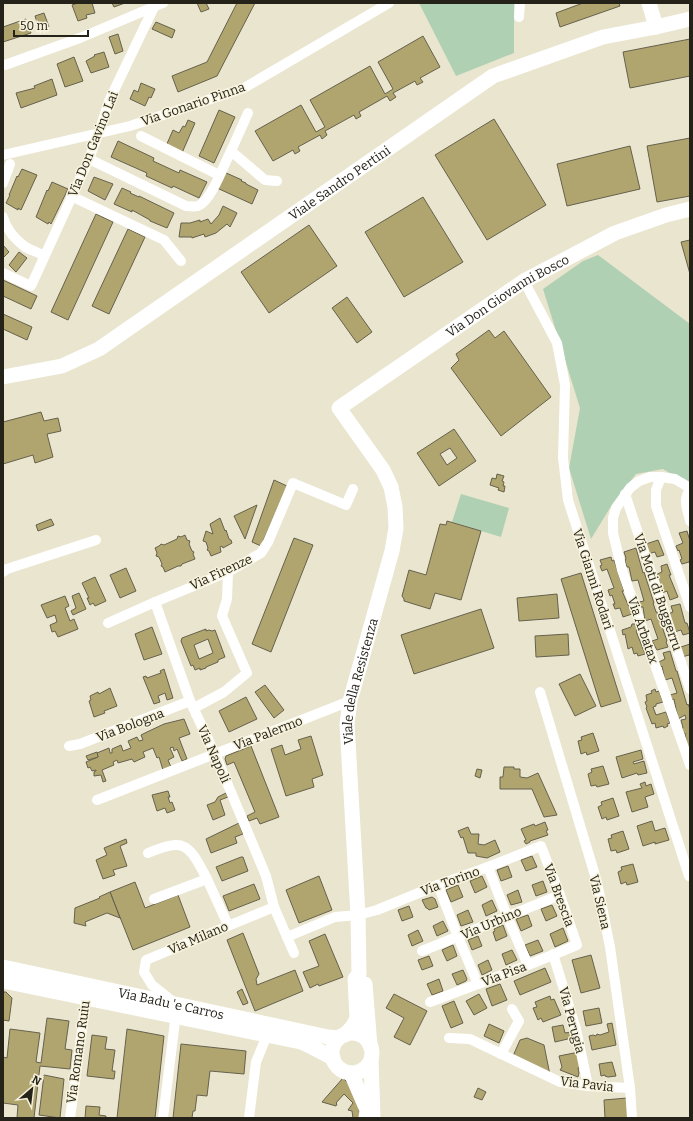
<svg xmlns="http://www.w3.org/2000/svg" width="693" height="1121" font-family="Bitter,serif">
<rect width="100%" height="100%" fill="#eae5ce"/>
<g fill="#afd0b3">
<polygon points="419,3 514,3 514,53 456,76"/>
<polygon points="598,255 690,324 690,485 663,469 636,474 613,503 591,539 569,468 580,408 543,289 583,261"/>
<polygon points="461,494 509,508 501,537 452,522"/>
</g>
<g fill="#b1a56f" stroke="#65614d" fill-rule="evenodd">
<polygon points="78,3 92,3 95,13 86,15 87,18 78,21 72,5"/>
<polygon points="112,3 125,3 114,7"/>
<polygon points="197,3 206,3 209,9 201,12"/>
<polygon points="237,3 255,3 217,76 178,92 172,76 207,62"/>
<polygon points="583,3 619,3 620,6 560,27 556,13"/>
<polygon points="44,13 49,27 40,31 35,16"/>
<polygon points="26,19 31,33 3,42 3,27"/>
<polygon points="156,22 175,30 172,38 152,29"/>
<polygon points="118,34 123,51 115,54 109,37"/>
<polygon points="423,36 440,67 420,78 423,82 417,85 415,81 393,93 396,97 390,101 387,96 359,112 361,116 356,119 354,115 325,131 327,135 322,139 320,135 298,147 300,151 295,154 293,150 273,161 255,131 301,105 316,132 325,127 310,100 370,66 385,94 393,89 378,62"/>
<polygon points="690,39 690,76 630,88 623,52"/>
<polygon points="104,52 109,67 91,73 86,61 95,56 94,55"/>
<polygon points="74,57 83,81 65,87 57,64"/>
<polygon points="52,79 57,95 21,108 16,93 35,88 34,86"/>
<polygon points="141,83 155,89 151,98 149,97 145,106 130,99 134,90 138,92"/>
<polygon points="219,110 235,117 214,163 199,156"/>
<polygon points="494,119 546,205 487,240 435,155"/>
<polygon points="188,120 195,123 182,153 166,146 173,130 179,133 183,126 185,127"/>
<polygon points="690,138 690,196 657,202 647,146"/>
<polygon points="118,141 154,158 153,161 179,173 180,170 207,182 199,198 173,186 172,188 146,176 147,173 111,157"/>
<polygon points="630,146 640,189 567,206 557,164"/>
<polygon points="22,169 37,175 21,210 18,208 18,210 6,203 10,195 9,195 17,176 18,177"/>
<polygon points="224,172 242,180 241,181 246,183 246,184 258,190 252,204 217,188"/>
<polygon points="94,177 113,184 105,200 88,191"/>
<polygon points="52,182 68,189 51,224 49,222 48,224 36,217 47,190 48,191"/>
<polygon points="122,188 131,192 130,193 139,197 139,196 174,213 167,228 150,221 150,220 132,210 132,212 114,204"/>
<polygon points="423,197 463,262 404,297 365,232"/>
<polygon points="223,206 237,213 230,227 227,224 216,233 205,237 204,234 192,238 192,237 179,237 181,223 190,223 200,220 200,222 208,219 211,224 219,215"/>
<polygon points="96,214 113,222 68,320 51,312"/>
<polygon points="309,225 337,266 269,313 241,272"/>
<polygon points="128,229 145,237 109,314 92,306"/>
<polygon points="690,240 690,274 681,242"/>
<polygon points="3,245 9,252 3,258"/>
<polygon points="19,252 27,258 16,272 9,265"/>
<polygon points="3,280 37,296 31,309 3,296"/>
<polygon points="347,297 372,332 357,343 332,308"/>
<polygon points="3,314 32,327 27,340 3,329"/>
<polygon points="489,330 495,338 504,331 551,397 501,436 451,368 459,360 456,354"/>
<polygon points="41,412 44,421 58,418 61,431 47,434 53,457 35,463 33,455 3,464 3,422"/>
<path d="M454 429 476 461 439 486 417 453ZM450 448 457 458 447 465 440 454Z"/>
<polygon points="497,474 504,476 502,481 504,482 503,486 505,486 504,492 498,490 499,488 490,485 492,478 496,479"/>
<polygon points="274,480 287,486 261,546 252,542"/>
<polygon points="257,505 245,539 234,516"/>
<polygon points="220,518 225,531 226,530 229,539 231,540 232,543 223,548 222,546 220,547 221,552 211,556 209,551 207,550 208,548 206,542 203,541 206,531 213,534 210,524"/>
<polygon points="51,519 54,525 38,531 36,525"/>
<polygon points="447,521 481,531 461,600 435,593 430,609 404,601 404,599 402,596 409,570 426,575 440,524 446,525"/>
<polygon points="687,531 690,541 690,564 689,562 682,564 680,560 682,559 679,550 678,551 676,546 683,543 679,533"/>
<polygon points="185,535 187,540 190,541 189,544 192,551 194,552 193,554 195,559 182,564 181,566 178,566 165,572 163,567 161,566 162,564 159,557 156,556 157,553 155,548 159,546 161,544 164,545 177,539 178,536 181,537"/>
<polygon points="294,538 313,545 271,652 252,644"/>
<polygon points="658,540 664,555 657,557 655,552 647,554 646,544"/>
<polygon points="636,548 643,573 644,572 654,603 653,603 656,612 657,612 667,641 666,642 668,647 657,650 652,641 658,639 651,619 645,621 643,607 641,607 639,602 644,601 638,580 632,581 629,567 627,567 625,561 626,558 624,552"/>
<polygon points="611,557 612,561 614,560 624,591 622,591 632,614 623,617 620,608 615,609 613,604 615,604 612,595 610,596 608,590 614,588 607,569 602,571 600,566 602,565 600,560"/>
<polygon points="667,564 671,575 669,575 678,597 670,600 667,591 662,593 655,575 662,572 661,566"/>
<polygon points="126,568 136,591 120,598 110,575"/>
<polygon points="581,573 621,701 601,707 561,579"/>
<polygon points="95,577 106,601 95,606 93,603 90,605 87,598 89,598 82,583"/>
<polygon points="79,593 86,609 73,615 71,611 76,608 72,596"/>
<polygon points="557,594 559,618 519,621 517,598"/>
<polygon points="65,596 69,606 65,608 70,621 74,619 78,629 58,637 55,631 52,632 50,625 57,622 55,615 47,618 41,605"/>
<polygon points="680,604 685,623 687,623 690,633 683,635 681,630 674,632 668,614 673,612 671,606"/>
<polygon points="481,609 494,648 414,674 401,635"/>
<polygon points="632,624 635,624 636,626 637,630 636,631 645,654 638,656 637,653 634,654 632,647 628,649 625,634 623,635 622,630 631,627"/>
<polygon points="152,627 162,654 144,660 135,634"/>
<path d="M206 629V631L209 630 212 631 215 630 225 657 218 660V662L206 667V668L200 670V668L195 670 193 665 191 666 181 641 182 638ZM208 639 213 653 199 659 194 645Z"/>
<polygon points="568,634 569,655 536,657 535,636"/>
<polygon points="690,644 690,658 689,655 682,657 681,647"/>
<polygon points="670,651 676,671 677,671 687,705 688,704 690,709 690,746 687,747 685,733 683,734 681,728 683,728 681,720 686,719 685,715 678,719 674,699 672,700 670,695 677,693 672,678 665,680 662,666 661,667 659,662 665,659 663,653"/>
<polygon points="164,669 173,698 167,700 165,693 158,696 160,702 154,704 143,677 146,676 147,678 161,673 160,671"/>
<polygon points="580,674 596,706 575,716 559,684"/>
<polygon points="265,685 284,710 274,718 255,692"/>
<polygon points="110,688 117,706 104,711 105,713 94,717 89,701 91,700 90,696 98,692 99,694"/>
<polygon points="655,689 656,692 659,691 663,702 656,704 656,706 653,707 656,715 666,712 670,723 667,724 668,726 664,728 663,726 656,728 655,723 652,724 646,708 647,707 645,702 647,701 646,695 652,693 651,691"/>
<polygon points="246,697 257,719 229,732 219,711"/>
<polygon points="184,719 190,734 179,738 187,759 182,761 177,749 174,751 173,747 170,748 174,757 168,760 171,767 163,770 159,757 157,758 153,748 143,752 145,757 134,762 132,759 118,763 117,760 113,762 114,765 102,770 106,781 103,782 101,775 94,776 94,772 96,771 96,770 92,771 90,767 88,768 86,762 98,757 97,753 109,748 110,753 112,753 112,749 121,745 123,751 131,748 128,741 137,737 139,741 143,740 141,735 147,732 164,724"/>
<polygon points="593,733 599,751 587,755 586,752 581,754 578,741 582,740 581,737"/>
<polygon points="311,736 323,775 312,779 314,787 286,796 271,749 282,745 285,755 301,749 298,740"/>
<polygon points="251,746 279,817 260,824 257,818 249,821 247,816 255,812 234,762 227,765 225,759 226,756"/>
<polygon points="641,750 643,759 633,762 634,764 644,761 647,773 638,775 637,773 622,778 616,757"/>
<polygon points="97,752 98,757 88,760 86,756"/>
<polygon points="603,766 609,784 597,787 596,785 591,786 588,774 592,772 591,769"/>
<polygon points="504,767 514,767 514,769 520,769 520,777 527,778 538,773 557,815 544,817 532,789 500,789 500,777 503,777"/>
<polygon points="477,769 482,770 480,778 475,776"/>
<polygon points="645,782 646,786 651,784 654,794 645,797 648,807 632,812 626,792 642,788 640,784"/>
<polygon points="168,791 170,797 168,797 170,803 172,802 175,810 167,813 165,808 157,811 152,795"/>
<polygon points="226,793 228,797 220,800 225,815 213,820 207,805 215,802 218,797"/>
<polygon points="613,798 619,816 607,820 606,817 602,819 598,807 602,805 601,802"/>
<polygon points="652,821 655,831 665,828 669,840 655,844 655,842 643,846 637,826"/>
<polygon points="545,822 548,830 546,831 548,835 530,841 530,842 526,844 524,841 526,840 521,829 534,824 535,826"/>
<polygon points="239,823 243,834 235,837 237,843 211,853 206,839"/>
<polygon points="468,827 471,834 479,834 478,844 484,845 495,840 500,852 487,858 476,856 476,853 468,853 463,837 461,838 458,831"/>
<polygon points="623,831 629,849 617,853 616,850 611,851 608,839 612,838 611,835"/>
<polygon points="126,839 127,843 120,846 127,866 113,870 115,875 103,879 96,860 107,855 104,848"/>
<polygon points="532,856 537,867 526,871 521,860"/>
<polygon points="241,857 243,857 248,871 222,881 216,867"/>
<polygon points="633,864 638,882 627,885 626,882 621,884 618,872 622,870 621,867"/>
<polygon points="508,866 512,877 501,881 497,870"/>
<polygon points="319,876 332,910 299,923 286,890"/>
<polygon points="482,876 487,887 475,893 470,881"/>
<polygon points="543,881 547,892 536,896 532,885"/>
<polygon points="135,882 145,908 178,895 190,927 133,950 110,892"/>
<polygon points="254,884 260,899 229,911 223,896"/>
<polygon points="458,885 463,897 451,902 446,890"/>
<polygon points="518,890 522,902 511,905 507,895"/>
<polygon points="110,892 120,918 107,913 85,922 86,926 74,923 75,908 100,898 99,897"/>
<polygon points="432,897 435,899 438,907 429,910 427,908 426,908 422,900"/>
<polygon points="492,900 497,911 486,916 482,905"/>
<polygon points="552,905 557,916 546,921 541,909"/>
<polygon points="409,906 413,917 402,921 398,910"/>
<polygon points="468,910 473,922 461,926 457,915"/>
<polygon points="528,915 532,926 521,931 516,919"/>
<polygon points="443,921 448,931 437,936 433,926"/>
<polygon points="503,925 507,936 496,941 493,932 495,931 494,929"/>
<polygon points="563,928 568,941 555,947 550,934"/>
<polygon points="418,930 423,941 412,946 408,935"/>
<polygon points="243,933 259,974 256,979 257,985 295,970 303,991 255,1011 227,940"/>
<polygon points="325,934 343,977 319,986 318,984 310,988 303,972 319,966 309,941"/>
<polygon points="478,936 482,946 472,950 468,940"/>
<polygon points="538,940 543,951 530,956 525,945"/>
<polygon points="453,945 457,956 447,961 442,950"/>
<polygon points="512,950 517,960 506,965 502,954"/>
<polygon points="591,955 600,988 581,993 572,960"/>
<polygon points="429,956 433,966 422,970 418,960"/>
<polygon points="488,960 492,970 482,975 478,965"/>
<polygon points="545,968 551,982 520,995 514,981"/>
<polygon points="463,970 467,979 466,981 457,985 452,974"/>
<polygon points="439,979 443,991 432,995 427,984"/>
<polygon points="500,984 507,1000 492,1006 486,989"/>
<polygon points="242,989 248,1003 243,1005 237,992"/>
<polygon points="3,992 6,992 12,998 9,1021 3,1020"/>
<polygon points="394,994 427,1011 410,1045 394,1037 404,1018 386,1008"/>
<polygon points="479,994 487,1008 474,1015 466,1001"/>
<polygon points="550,996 551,1000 554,999 561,1015 543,1022 541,1018 538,1020 533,1008 537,1007 535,1002"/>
<polygon points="454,1001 463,1023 451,1028 442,1006"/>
<polygon points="599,1008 602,1023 586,1026 583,1011"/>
<polygon points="47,1018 69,1021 65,1049 72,1050 70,1069 40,1066 34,1118 17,1118 18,1105 3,1103 3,1057 7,1058 10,1029 40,1033 36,1062 41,1063"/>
<polygon points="612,1023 616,1045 592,1050 589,1036 593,1035 596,1036 597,1034 600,1035 609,1032 607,1024"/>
<polygon points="489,1024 504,1031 499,1043 484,1036"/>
<polygon points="563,1025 565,1033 571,1032 572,1038 555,1042 552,1027"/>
<polygon points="127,1029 164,1036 155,1118 117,1118"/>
<polygon points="92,1035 107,1037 105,1049 115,1050 112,1071 115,1071 114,1079 87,1076"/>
<polygon points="527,1038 544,1045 550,1075 513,1056 520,1040"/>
<polygon points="181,1044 246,1051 244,1074 210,1071 207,1096 197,1095 195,1111 193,1111 192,1118 173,1118"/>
<polygon points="579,1052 582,1068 578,1068 579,1073 578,1077 560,1070 562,1067 559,1056"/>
<polygon points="612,1062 616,1076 608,1077 605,1076 605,1075 601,1076 599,1064"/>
<polygon points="44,1075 64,1079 60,1118 39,1115"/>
<polygon points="343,1078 349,1084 358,1098 360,1118 353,1118 352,1111 348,1110 353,1103 344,1094 336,1103 337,1104 336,1106 322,1102"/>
<polygon points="478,1088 486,1092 482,1100 474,1097"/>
<polygon points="627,1098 629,1118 605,1118 604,1100"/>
<polygon points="86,1106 100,1107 99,1115 106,1116 106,1118 85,1118"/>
</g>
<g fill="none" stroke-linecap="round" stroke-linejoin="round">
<g stroke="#fff" stroke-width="10">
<polyline points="519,17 520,3"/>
<polyline points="5,65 80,38 163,3"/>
<polyline points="141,136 219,175"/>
<polyline points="231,151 248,113"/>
<polyline points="3,155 130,126 244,88 389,3"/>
<path d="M89 159 186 206C190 206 194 207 198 206 212 200 224 164 231 151L265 180 277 181"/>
<polyline points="3,183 10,164"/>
<polyline points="71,196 164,240 181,261"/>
<path d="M3 217C6 228 15 239 24 246 30 250 38 252 44 256"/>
<polyline points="3,273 31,286 89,159 99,132 109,101 154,7 153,3"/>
<polyline points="524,281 557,343 565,385 563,458 568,500 689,876"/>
<polyline points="661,477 656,490 656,506 690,607"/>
<polyline points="690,488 675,479 661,477 650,477 639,481 630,488 616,508 613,518 613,533 622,570 690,765"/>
<path d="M690 490C682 499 688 511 690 521"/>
<polyline points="625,494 690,689"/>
<polyline points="3,572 7,569 96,540"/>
<polyline points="155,602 190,701 215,754 266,876 274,907 287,937 335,917 358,915 377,910 438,885 488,867 541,846 560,895 577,945 528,965 430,1002"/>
<polyline points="108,623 155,602 228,572 261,553 268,542 293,483 346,505 353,489"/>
<polyline points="540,692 597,882 610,947 630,1088 632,1118"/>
<polyline points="194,708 224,692 247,673 222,616 227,599 228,572"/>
<polyline points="69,746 80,744 190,701"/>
<polyline points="97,800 350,701"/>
<path d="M148 853C186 837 189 845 207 879L154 899"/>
<polyline points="488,867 507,916 528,965"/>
<polyline points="207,879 228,925"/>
<polyline points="438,885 458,937 478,984"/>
<polyline points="287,937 294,953"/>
<polyline points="422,951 560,895"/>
<polyline points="553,954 576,1029 588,1086"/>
<polyline points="449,1038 470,1039 560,1082 588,1086 630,1088"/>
<polyline points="501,1054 519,1021 512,1009"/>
<polyline points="70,1118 87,993"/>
<polyline points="163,1118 177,1005 152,985 144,972 146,960 274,907"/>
<polyline points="249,1118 256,1062 267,1035"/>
</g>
<g stroke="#fff" stroke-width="15">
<polyline points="649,3 656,27"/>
<path id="s1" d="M3 377 62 366 99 349 493 76 603 37 656 27 690 19"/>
<path id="s2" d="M3 967 328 1037 339 1038"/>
<polyline points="3,981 301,1042 312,1047 333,1058"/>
<polyline points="365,984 370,1046"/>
<circle cx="352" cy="1053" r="20"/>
<path id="s3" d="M345 1035 353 1026 357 1018 355 979 359 974 358 915 347 724 350 701 392 551 396 528 395 507 391 487 383 470 339 408 524 281 615 233 666 215 690 209"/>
<polyline points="371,1059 373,1118"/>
<polyline points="351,1073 367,1110 366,1118"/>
</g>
</g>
<g text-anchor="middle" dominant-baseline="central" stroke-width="3" stroke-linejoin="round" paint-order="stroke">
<g font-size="13" fill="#242219" stroke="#f7f2db">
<text transform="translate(193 104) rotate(-19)">Via Gonario Pinna</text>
<text transform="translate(93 144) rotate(-68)">Via Don Gavino Lai</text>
<text stroke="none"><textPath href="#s1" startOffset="393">Viale Sandro Pertini</textPath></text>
<text stroke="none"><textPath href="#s3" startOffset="858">Via Don Giovanni Bosco</textPath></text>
<text transform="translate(221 572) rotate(-25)">Via Firenze</text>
<text transform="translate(593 579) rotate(72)">Via Gianni Rodari</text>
<text transform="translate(658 592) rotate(71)">Via Moti di Buggerru</text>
<text transform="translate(643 630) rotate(71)">Via Arbatax</text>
<text stroke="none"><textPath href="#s3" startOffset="361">Viale della Resistenza</textPath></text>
<text transform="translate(130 725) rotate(-21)">Via Bologna</text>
<text transform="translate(268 733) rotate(-21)">Via Palermo</text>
<text transform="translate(214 754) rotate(66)">Via Napoli</text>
<text transform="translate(450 881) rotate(-20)">Via Torino</text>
<text transform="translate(559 895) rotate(70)">Via Brescia</text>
<text transform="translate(600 902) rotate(77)">Via Siena</text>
<text transform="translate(491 923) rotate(-23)">Via Urbino</text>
<text transform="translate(198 938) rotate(-23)">Via Milano</text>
<text transform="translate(504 974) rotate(-21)">Via Pisa</text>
<text stroke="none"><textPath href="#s2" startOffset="172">Via Badu 'e Carros</textPath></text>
<text transform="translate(572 1020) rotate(75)">Via Perugia</text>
<text transform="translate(78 1052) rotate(-82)">Via Romano Ruiu</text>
<text transform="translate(587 1084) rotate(7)">Via Pavia</text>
</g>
</g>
<rect width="693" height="1121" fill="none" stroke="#242219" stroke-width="8"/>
<g transform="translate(32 1089) rotate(28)" stroke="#f7f2db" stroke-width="3" paint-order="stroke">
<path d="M0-3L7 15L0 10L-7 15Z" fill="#242219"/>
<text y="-6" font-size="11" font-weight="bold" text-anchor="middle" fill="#242219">N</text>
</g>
<path d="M14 30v6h74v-6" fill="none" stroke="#242219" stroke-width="2"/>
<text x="20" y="30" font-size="12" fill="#242219" stroke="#f7f2db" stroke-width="3" paint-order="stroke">50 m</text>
</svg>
